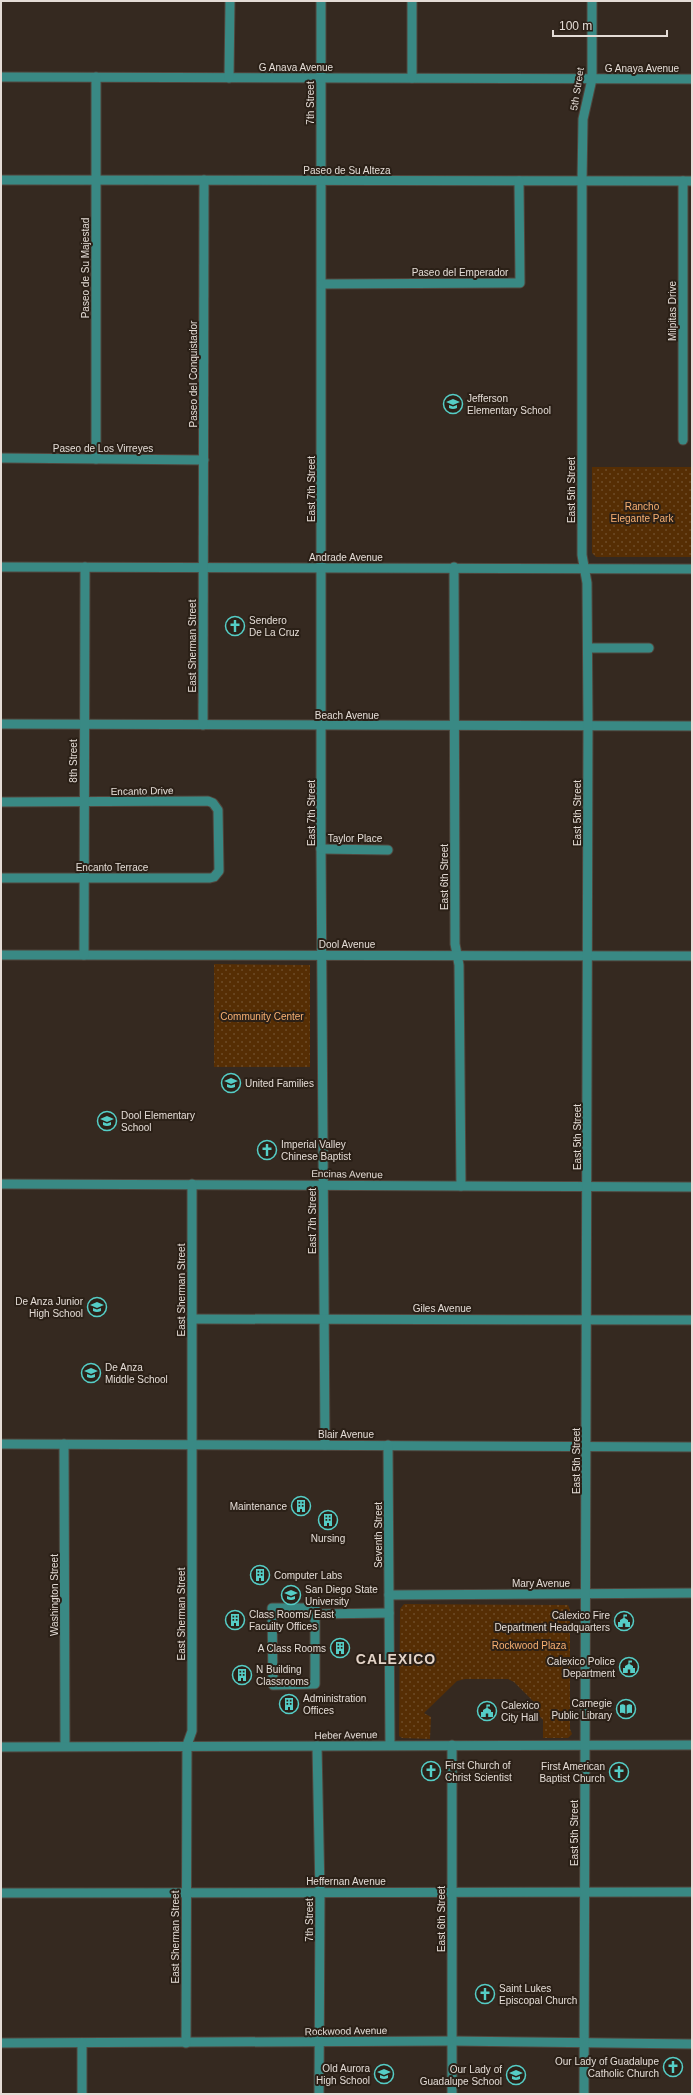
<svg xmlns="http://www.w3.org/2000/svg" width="693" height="2095" font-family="Arial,sans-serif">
<defs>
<pattern id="grass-dots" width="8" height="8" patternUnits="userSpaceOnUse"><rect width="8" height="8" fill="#562e04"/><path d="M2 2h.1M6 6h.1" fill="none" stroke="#6e4c28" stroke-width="1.8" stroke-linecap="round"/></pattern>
</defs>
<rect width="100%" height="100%" fill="#352920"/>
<g fill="url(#grass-dots)">
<polygon points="592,467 692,467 692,557 596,557 592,553"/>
<polygon points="214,964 310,965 310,1067 214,1067"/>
<polygon points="404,1604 568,1605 570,1610 570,1729 572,1734 568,1738 543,1738 543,1720 534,1710 534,1702 514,1682 508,1679 465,1679 457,1681 424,1713 431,1717 430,1739 402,1738 399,1736 400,1609"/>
</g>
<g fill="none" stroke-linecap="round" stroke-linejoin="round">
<g stroke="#51463d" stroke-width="11">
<g id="minor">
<polyline points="321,1 321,849 325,1445"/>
<polyline points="1,77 692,79"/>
<polyline points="229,78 230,1"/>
<polyline points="412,78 412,1"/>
<polyline points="1,180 692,181"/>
<polyline points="683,181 683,440"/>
<polyline points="322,284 520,283 519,181"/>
<polyline points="1,458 204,460"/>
<polyline points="96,459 96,77"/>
<polyline points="1,567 692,569"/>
<polyline points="454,567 455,944 459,965 461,1186"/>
<polyline points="588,648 649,648"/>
<polyline points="1,724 692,726"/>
<polyline points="203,725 204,180"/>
<polyline points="1,802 208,801 213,803 218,810 219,871 214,877 210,878 1,878"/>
<polyline points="321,849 388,850"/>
<polyline points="1,955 692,956"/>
<polyline points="84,955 85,567"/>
<polyline points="1,1184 692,1187"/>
<polyline points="192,1319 692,1320"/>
<polyline points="1,1444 692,1447"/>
<polyline points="64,1444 65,1746"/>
<polyline points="388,1445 390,1745"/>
<polyline points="389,1595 692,1593"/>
<polygon points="272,1608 315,1608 315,1684 273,1685"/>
<polyline points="315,1614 389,1613"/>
<polyline points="317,1746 320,1893 319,2094"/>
<polyline points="1,1747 692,1745"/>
<polyline points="1,1893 692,1892"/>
<polyline points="1,2043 452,2041 692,2044"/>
<polyline points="82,2043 82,2094"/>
<polyline points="186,2043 187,1745 192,1731 192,1184"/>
<polyline points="452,2094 452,1745"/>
<polyline points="584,2094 588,726 587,583 582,555 582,181 583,119 592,79 592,1"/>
</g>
</g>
<use href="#minor" stroke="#398984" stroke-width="9"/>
</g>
<defs>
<g id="school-ring" transform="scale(1)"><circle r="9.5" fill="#2b2017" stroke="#55cdc6" stroke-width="1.5"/><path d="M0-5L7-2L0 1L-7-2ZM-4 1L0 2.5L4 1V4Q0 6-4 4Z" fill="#55cdc6"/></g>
<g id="church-ring" transform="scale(1)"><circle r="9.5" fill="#2b2017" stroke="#55cdc6" stroke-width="1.5"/><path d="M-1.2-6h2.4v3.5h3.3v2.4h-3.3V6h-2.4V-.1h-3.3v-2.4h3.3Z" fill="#55cdc6"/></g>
<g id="building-ring" transform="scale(1)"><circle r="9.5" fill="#2b2017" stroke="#55cdc6" stroke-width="1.5"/><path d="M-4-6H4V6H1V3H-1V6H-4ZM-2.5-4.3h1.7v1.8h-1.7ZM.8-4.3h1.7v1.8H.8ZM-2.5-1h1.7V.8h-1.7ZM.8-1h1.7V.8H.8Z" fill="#55cdc6"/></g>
<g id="university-ring" transform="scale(1)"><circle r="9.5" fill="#2b2017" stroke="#55cdc6" stroke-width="1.5"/><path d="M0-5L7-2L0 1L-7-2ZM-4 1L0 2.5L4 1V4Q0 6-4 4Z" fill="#55cdc6"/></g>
<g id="civic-ring" transform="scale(1)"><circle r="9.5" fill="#2b2017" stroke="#55cdc6" stroke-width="1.5"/><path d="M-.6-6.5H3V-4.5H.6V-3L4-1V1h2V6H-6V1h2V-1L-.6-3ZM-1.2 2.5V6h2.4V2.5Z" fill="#55cdc6"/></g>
<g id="library-ring" transform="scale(1)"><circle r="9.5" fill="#2b2017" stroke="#55cdc6" stroke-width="1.5"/><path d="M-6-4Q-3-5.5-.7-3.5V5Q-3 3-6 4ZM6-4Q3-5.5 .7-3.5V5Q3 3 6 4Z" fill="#55cdc6"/></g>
</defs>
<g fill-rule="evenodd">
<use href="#school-ring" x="453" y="404"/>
<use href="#church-ring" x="235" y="626"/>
<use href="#school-ring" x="231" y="1083"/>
<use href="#school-ring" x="107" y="1121"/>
<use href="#church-ring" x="267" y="1150"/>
<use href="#school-ring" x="97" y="1307"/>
<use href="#school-ring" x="91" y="1373"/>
<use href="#building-ring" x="301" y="1506"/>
<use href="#building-ring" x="328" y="1520"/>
<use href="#building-ring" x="260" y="1575"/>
<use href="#university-ring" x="291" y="1595"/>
<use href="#building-ring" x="235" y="1620"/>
<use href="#civic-ring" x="624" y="1621"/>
<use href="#building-ring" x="340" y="1648"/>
<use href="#civic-ring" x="629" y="1667"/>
<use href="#building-ring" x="242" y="1675"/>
<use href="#building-ring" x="289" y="1704"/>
<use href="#library-ring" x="626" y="1709"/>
<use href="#civic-ring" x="487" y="1711"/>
<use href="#church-ring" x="431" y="1771"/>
<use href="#church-ring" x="619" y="1772"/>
<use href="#church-ring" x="485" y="1994"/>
<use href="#church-ring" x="673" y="2067"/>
<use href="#school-ring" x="384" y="2074"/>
<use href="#school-ring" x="516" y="2075"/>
</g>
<g text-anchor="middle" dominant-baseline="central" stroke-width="4" stroke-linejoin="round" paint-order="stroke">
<g font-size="10" fill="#e4dcd6" stroke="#2b2017">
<text x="296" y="67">G Anava Avenue</text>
<text x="642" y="68">G Anaya Avenue</text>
<text transform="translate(577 89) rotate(-81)">5th Street</text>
<text transform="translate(310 103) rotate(-90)">7th Street</text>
<text x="347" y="170">Paseo de Su Alteza</text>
<text transform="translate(85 268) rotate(-90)">Paseo de Su Majestad</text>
<text x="460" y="272">Paseo del Emperador</text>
<text transform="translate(672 311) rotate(-90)">Milpitas Drive</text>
<text transform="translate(193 374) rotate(-90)">Paseo del Conquistador</text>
<text x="103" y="448">Paseo de Los Virreyes</text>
<text transform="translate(311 489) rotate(-90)">East 7th Street</text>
<text transform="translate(571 490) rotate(-90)">East 5th Street</text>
<text x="346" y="557">Andrade Avenue</text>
<text transform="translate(192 646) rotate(-90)">East Sherman Street</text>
<text x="347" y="715">Beach Avenue</text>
<text transform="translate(73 761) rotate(-90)">8th Street</text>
<text transform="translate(142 791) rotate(-1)">Encanto Drive</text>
<text transform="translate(311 813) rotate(-90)">East 7th Street</text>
<text transform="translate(577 813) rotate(-90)">East 5th Street</text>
<text x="355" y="838">Taylor Place</text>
<text x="112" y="867">Encanto Terrace</text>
<text transform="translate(444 877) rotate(-90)">East 6th Street</text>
<text x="347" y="944">Dool Avenue</text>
<text transform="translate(577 1137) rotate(-90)">East 5th Street</text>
<text transform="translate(347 1174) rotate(1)">Encinas Avenue</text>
<text transform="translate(312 1221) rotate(-90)">East 7th Street</text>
<text transform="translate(181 1290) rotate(-90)">East Sherman Street</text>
<text x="442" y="1308">Giles Avenue</text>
<text x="346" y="1434">Blair Avenue</text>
<text transform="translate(576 1461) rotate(-90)">East 5th Street</text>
<text transform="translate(378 1535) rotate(-90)">Seventh Street</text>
<text x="541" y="1583">Mary Avenue</text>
<text transform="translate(54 1595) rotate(-90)">Washington Street</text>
<text transform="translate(181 1614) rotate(-90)">East Sherman Street</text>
<text transform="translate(346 1735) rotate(-1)">Heber Avenue</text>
<text transform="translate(574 1833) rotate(-90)">East 5th Street</text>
<text x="346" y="1881">Heffernan Avenue</text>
<text transform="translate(441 1919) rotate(-90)">East 6th Street</text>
<text transform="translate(309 1920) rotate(-90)">7th Street</text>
<text transform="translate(175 1937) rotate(-90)">East Sherman Street</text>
<text transform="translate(346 2031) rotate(-1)">Rockwood Avenue</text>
</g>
<g font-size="10" fill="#e4dcd6" stroke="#2b2017" text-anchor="start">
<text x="467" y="398">Jefferson<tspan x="467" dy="12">Elementary School</tspan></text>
<text x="249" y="620">Sendero<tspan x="249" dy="12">De La Cruz</tspan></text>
<text x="245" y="1083">United Families</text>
<text x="121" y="1115">Dool Elementary<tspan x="121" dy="12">School</tspan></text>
<text x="281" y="1144">Imperial Valley<tspan x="281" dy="12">Chinese Baptist</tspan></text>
<text x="83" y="1301" text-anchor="end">De Anza Junior<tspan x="83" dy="12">High School</tspan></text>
<text x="105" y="1367">De Anza<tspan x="105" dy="12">Middle School</tspan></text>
<text x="287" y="1506" text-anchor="end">Maintenance</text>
<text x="328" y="1538" text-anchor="middle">Nursing</text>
<text x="274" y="1575">Computer Labs</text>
<text x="305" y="1589">San Diego State<tspan x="305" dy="12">University</tspan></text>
<text x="249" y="1614">Class Rooms/ East<tspan x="249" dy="12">Facuilty Offices</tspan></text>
<text x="610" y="1615" text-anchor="end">Calexico Fire<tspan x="610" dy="12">Department Headquarters</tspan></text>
<text x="326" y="1648" text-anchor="end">A Class Rooms</text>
<text x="615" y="1661" text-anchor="end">Calexico Police<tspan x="615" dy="12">Department</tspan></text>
<text x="256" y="1669">N Building<tspan x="256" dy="12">Classrooms</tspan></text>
<text x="303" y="1698">Administration<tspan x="303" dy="12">Offices</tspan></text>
<text x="612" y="1703" text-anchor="end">Carnegie<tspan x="612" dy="12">Public Library</tspan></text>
<text x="501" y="1705">Calexico<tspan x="501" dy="12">City Hall</tspan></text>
<text x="445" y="1765">First Church of<tspan x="445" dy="12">Christ Scientist</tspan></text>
<text x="605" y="1766" text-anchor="end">First American<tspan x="605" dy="12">Baptist Church</tspan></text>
<text x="499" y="1988">Saint Lukes<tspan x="499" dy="12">Episcopal Church</tspan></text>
<text x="659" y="2061" text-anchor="end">Our Lady of Guadalupe<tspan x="659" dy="12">Catholic Church</tspan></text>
<text x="370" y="2068" text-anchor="end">Old Aurora<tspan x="370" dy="12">High School</tspan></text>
<text x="502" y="2069" text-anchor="end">Our Lady of<tspan x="502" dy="12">Guadalupe School</tspan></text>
</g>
<g font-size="10" fill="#f8b072" stroke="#2b2017">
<text x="642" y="506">Rancho<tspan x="642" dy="12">Elegante Park</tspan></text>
<text x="262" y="1016">Community Center</text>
<text x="529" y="1645">Rockwood Plaza</text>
</g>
<g font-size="14" font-weight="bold" letter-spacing="1" fill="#e4d4c8" stroke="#2b2017">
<text x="396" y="1659">CALEXICO</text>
</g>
</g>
<rect width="693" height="2095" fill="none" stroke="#e4dcd6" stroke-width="4"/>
<path d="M553 30v6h114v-6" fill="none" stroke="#e4dcd6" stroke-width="2"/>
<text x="559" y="30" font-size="12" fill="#e4dcd6" stroke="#2b2017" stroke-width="3" paint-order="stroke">100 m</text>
</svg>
